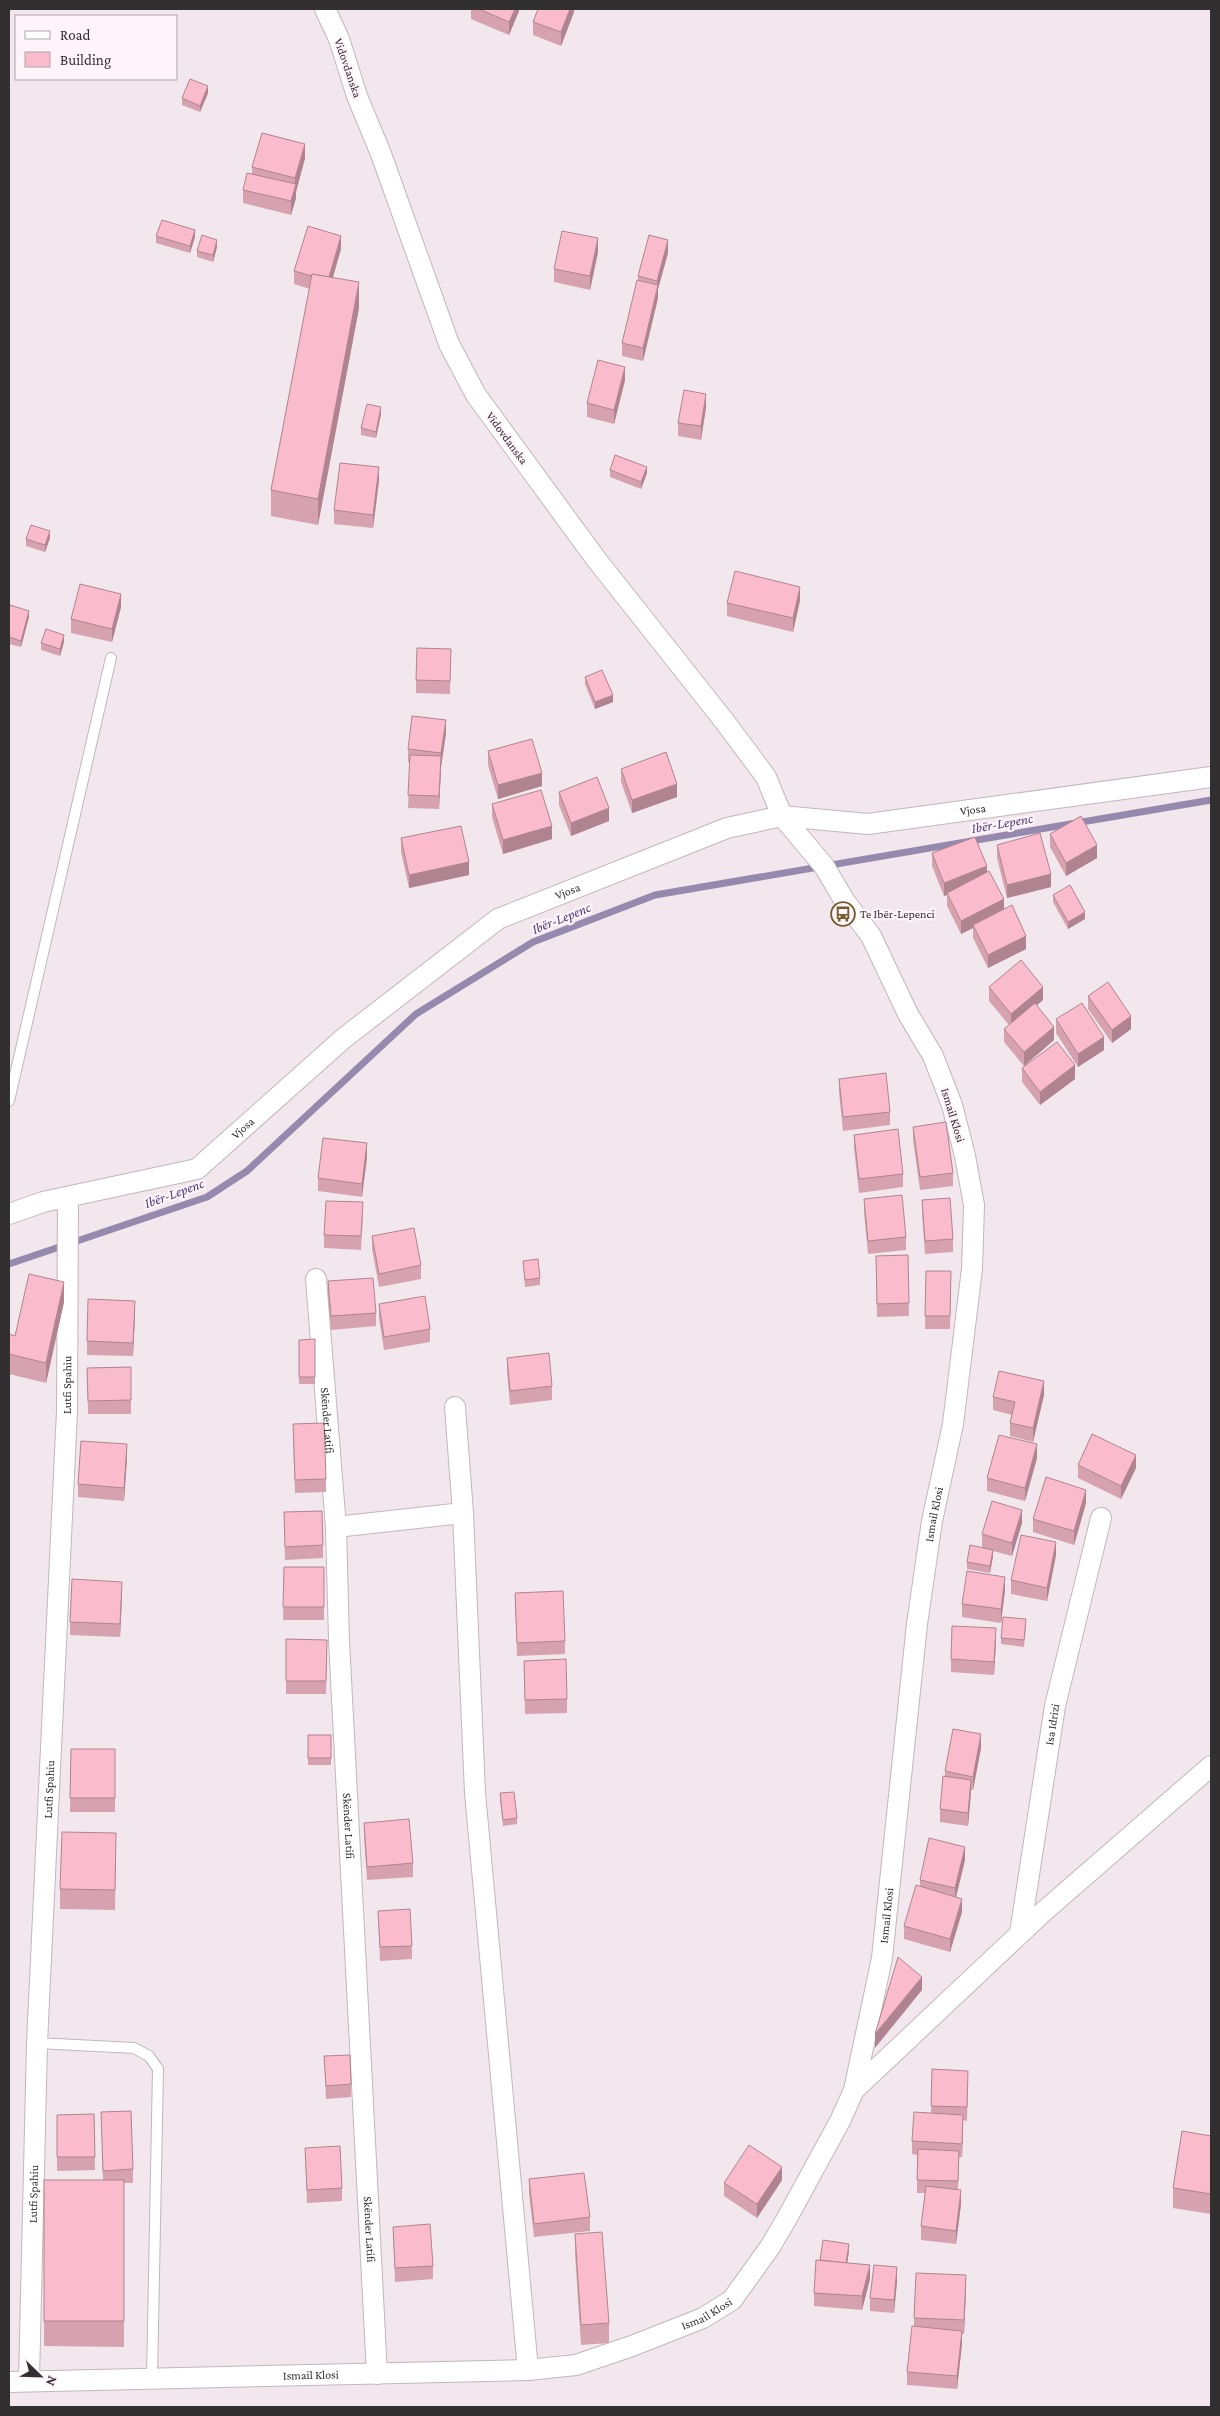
<svg xmlns="http://www.w3.org/2000/svg" width="1220" height="2416" font-family="'Crimson Pro',serif">
<rect width="100%" height="100%" fill="#f1e7ed"/>
<g fill="none" stroke-linecap="round" stroke-linejoin="round">
<polyline stroke="#9689ae" stroke-width="7" points="9,1264 207,1197 247,1171 416,1014 533,942 655,895 1211,800"/>
<g stroke="#c1b7bd" stroke-width="12">
<g id="service">
<polyline points="9,1101 111,658"/>
<polyline points="37,2043 134,2048 149,2056 158,2069 152,2379"/>
</g>
</g>
<g stroke="#c1b7bd" stroke-width="22">
<g id="minor">
<path id="s1" d="M9 1214 43 1202 197 1169 344 1038 498 919 727 828 782 816 868 824 1211 777"/>
<path id="s2" d="M316 1279 336 1527 339 1640 377 2374"/>
<polyline points="455,1407 463,1513 475,1793 528,2370"/>
<polyline points="336,1527 463,1513"/>
<path id="s3" d="M1020 1933 1055 1706 1101 1518"/>
<polyline points="854,2090 1042,1913 1211,1766"/>
<path id="s4" d="M29 2380 37 2043 67 1411 68 1197"/>
<path id="s5" d="M9 2382 528 2370 576 2365 632 2346 703 2318 732 2300 770 2247 786 2220 840 2121 854 2090 882 1958 917 1624 932 1521 953 1424 972 1269 974 1205 965 1156 952 1105 933 1056 908 1014 871 936 844 900 824 866 782 816 766 777 725 722 596 559 476 395 449 344 381 154 357 96 339 39 325 9"/>
</g>
</g>
<use href="#service" stroke="#fff" stroke-width="10"/>
<use href="#minor" stroke="#fff" stroke-width="20"/>
</g>
<g fill="#d7a2b0">
<polygon points="471,9 519,9 519,11 509,35 471,19"/>
<polygon points="574,9 574,12 561,46 533,35 533,22"/>
<polygon points="208,93 200,112 182,105 182,98"/>
<polygon points="305,158 296,192 296,198 291,215 243,203 243,190 252,174 252,167"/>
<polygon points="156,236 195,237 190,253 156,243"/>
<polygon points="217,247 213,262 197,257 197,251"/>
<polygon points="341,249 333,277 359,308 318,525 271,516 271,490 310,289 294,284 294,271"/>
<polygon points="598,252 590,290 554,282 554,269"/>
<polygon points="668,253 658,289 658,298 643,361 622,356 622,343 638,280 638,276"/>
<polygon points="625,380 614,424 587,417 587,403"/>
<polygon points="706,407 701,440 678,436 678,423"/>
<polygon points="381,414 376,438 361,435 361,428"/>
<polygon points="610,470 647,473 641,489 610,477"/>
<polygon points="379,481 373,528 334,524 334,510"/>
<polygon points="50,538 45,552 26,546 26,539"/>
<polygon points="800,600 793,632 727,616 727,603"/>
<polygon points="121,607 112,642 71,633 71,619"/>
<polygon points="9,611 29,617 21,647 9,644"/>
<polygon points="64,642 60,656 41,650 41,643"/>
<polygon points="451,649 450,694 416,693 416,680"/>
<polygon points="585,677 613,702 595,709 585,684"/>
<polygon points="446,733 441,767 439,809 408,808 410,763 408,762 408,749"/>
<polygon points="488,751 542,786 498,799 488,765"/>
<polygon points="621,769 677,797 632,813 621,782"/>
<polygon points="559,792 609,821 571,836 559,805"/>
<polygon points="492,804 552,839 503,854 492,817"/>
<polygon points="1050,834 1097,858 1066,876 1050,847"/>
<polygon points="401,838 469,875 409,888 401,852"/>
<polygon points="997,845 1051,887 1007,898 997,858"/>
<polygon points="932,853 987,872 1004,909 1026,949 988,968 973,938 973,928 961,934 947,906 947,895 944,896 932,866"/>
<polygon points="1053,895 1085,919 1068,929 1053,902"/>
<polygon points="989,987 1043,1000 1036,1006 1054,1040 1024,1066 1004,1042 1004,1029 1009,1025 989,1001"/>
<polygon points="1088,996 1131,1029 1112,1043 1088,1009"/>
<polygon points="1056,1019 1104,1050 1078,1067 1056,1033"/>
<polygon points="1022,1068 1075,1079 1040,1105 1022,1082"/>
<polygon points="839,1079 890,1112 890,1125 843,1131 839,1092"/>
<polygon points="913,1127 953,1173 953,1186 920,1190 913,1140"/>
<polygon points="854,1135 903,1174 903,1187 859,1193 854,1148"/>
<polygon points="367,1157 362,1197 318,1191 318,1178"/>
<polygon points="864,1199 906,1237 906,1250 868,1254 864,1212"/>
<polygon points="922,1200 953,1239 953,1252 925,1254 922,1213"/>
<polygon points="363,1215 361,1250 324,1248 324,1235"/>
<polygon points="372,1236 421,1265 421,1279 379,1287 372,1249"/>
<polygon points="908,1255 909,1316 877,1317 876,1256"/>
<polygon points="523,1261 540,1278 540,1285 525,1287"/>
<polygon points="926,1271 951,1271 950,1329 925,1329"/>
<polygon points="328,1281 376,1313 376,1326 331,1330 328,1295"/>
<polygon points="64,1302 46,1383 9,1374 9,1334 15,1336"/>
<polygon points="379,1304 430,1329 430,1342 384,1350 379,1318"/>
<polygon points="135,1314 133,1356 87,1355 87,1341"/>
<polygon points="315,1339 315,1384 299,1384 299,1340"/>
<polygon points="507,1358 552,1386 552,1400 510,1405 507,1371"/>
<polygon points="131,1367 131,1414 88,1414 87,1368"/>
<polygon points="1044,1395 1033,1442 1010,1436 1010,1423 1012,1415 993,1410 993,1397"/>
<polygon points="293,1437 326,1479 326,1492 295,1493"/>
<polygon points="127,1458 124,1501 78,1497 78,1484"/>
<polygon points="1037,1458 1025,1501 987,1491 987,1478"/>
<polygon points="1078,1465 1136,1468 1121,1499 1078,1478"/>
<polygon points="1086,1503 1074,1545 1033,1532 1033,1519"/>
<polygon points="284,1512 323,1545 323,1558 285,1560"/>
<polygon points="1022,1523 1012,1556 993,1551 993,1556 990,1573 967,1569 967,1562 982,1548 982,1534"/>
<polygon points="1056,1555 1047,1601 1011,1594 1011,1580"/>
<polygon points="284,1567 324,1567 324,1620 283,1620"/>
<polygon points="1005,1590 1001,1623 962,1617 962,1604"/>
<polygon points="515,1593 565,1641 565,1654 517,1656"/>
<polygon points="122,1595 120,1637 70,1635 70,1622"/>
<polygon points="1026,1626 1024,1647 1001,1644 1001,1638"/>
<polygon points="286,1639 327,1640 326,1694 286,1694"/>
<polygon points="996,1641 994,1675 951,1672 951,1659"/>
<polygon points="524,1661 567,1699 567,1713 525,1714"/>
<rect x="308" y="1735" width="23" height="30"/>
<polygon points="981,1748 973,1790 971,1790 968,1826 940,1822 940,1809 945,1776 945,1771"/>
<polygon points="71,1749 115,1749 115,1812 70,1812"/>
<polygon points="500,1793 517,1818 517,1824 503,1826 500,1800"/>
<polygon points="364,1823 413,1863 413,1877 367,1880 364,1836"/>
<polygon points="116,1853 115,1910 60,1909 60,1889"/>
<polygon points="965,1860 956,1897 962,1912 950,1952 904,1939 904,1926 920,1887 920,1880"/>
<polygon points="378,1911 412,1946 412,1959 380,1961"/>
<polygon points="324,2056 351,2084 351,2097 326,2099"/>
<polygon points="932,2069 968,2084 967,2121 963,2120 962,2157 959,2157 958,2190 961,2204 956,2244 921,2240 921,2226 925,2193 917,2193 917,2155 912,2154 912,2141 931,2113"/>
<polygon points="101,2112 133,2169 133,2183 124,2183 124,2347 44,2346 44,2180 103,2180"/>
<polygon points="94,2114 95,2170 57,2171 57,2115"/>
<polygon points="1211,2136 1211,2214 1173,2208 1173,2188"/>
<polygon points="305,2148 342,2188 342,2201 307,2203"/>
<polygon points="529,2179 590,2217 590,2231 534,2237 529,2193"/>
<polygon points="782,2180 757,2218 724,2196 724,2183"/>
<polygon points="393,2227 433,2266 433,2279 395,2282"/>
<polygon points="575,2234 609,2323 609,2343 581,2345 575,2254"/>
<polygon points="849,2251 847,2263 870,2279 862,2310 814,2306 814,2293 820,2261"/>
<polygon points="897,2281 894,2313 870,2311 870,2298"/>
<polygon points="966,2289 964,2334 962,2334 962,2344 957,2389 907,2385 907,2372 914,2326 914,2318"/>
</g>
<g fill="#af8490">
<polygon points="515,9 519,9 519,11 509,35 509,22"/>
<polygon points="570,9 574,9 574,12 561,46 561,32"/>
<polygon points="208,86 208,93 200,112 200,106"/>
<polygon points="305,144 305,158 296,192 296,198 291,215 291,201 295,185 295,178"/>
<polygon points="195,230 195,237 190,253 190,246"/>
<polygon points="341,236 341,249 328,294 328,281"/>
<polygon points="598,238 598,252 590,290 590,276"/>
<polygon points="217,240 217,247 213,262 213,255"/>
<polygon points="668,240 668,253 658,289 658,298 643,361 643,348 657,291 657,281"/>
<polygon points="359,282 359,308 318,525 318,499"/>
<polygon points="625,367 625,380 614,424 614,410"/>
<polygon points="706,394 706,407 701,440 701,426"/>
<polygon points="381,407 381,414 376,438 376,432"/>
<polygon points="379,467 379,481 373,528 373,515"/>
<polygon points="647,467 647,473 641,489 641,482"/>
<polygon points="50,531 50,538 45,552 45,545"/>
<polygon points="800,587 800,600 793,632 793,618"/>
<polygon points="121,594 121,607 112,642 112,629"/>
<polygon points="29,611 29,617 21,647 21,641"/>
<polygon points="64,635 64,642 60,656 60,649"/>
<polygon points="613,695 613,702 595,709 595,702"/>
<polygon points="446,720 446,733 441,767 441,753"/>
<polygon points="441,756 441,769 439,809 439,796"/>
<polygon points="542,773 542,786 498,799 498,785"/>
<polygon points="677,784 677,797 632,813 632,800"/>
<polygon points="609,808 609,821 571,836 571,823"/>
<polygon points="552,826 552,839 503,854 503,840"/>
<polygon points="1097,845 1097,858 1066,876 1066,863"/>
<polygon points="469,862 469,875 409,888 409,875"/>
<polygon points="987,866 987,879 947,893 947,895 944,896 944,883"/>
<polygon points="1051,874 1051,887 1007,898 1007,885"/>
<polygon points="1004,899 1004,912 973,925 973,928 961,934 961,921"/>
<polygon points="1085,912 1085,919 1068,929 1068,922"/>
<polygon points="1026,936 1026,949 988,968 988,955"/>
<polygon points="1043,987 1043,1000 1011,1027 1011,1014"/>
<polygon points="1131,1016 1131,1029 1112,1043 1112,1030"/>
<polygon points="1054,1027 1054,1040 1024,1066 1024,1052"/>
<polygon points="1104,1037 1104,1050 1078,1067 1078,1054"/>
<polygon points="1075,1065 1075,1079 1040,1105 1040,1092"/>
<polygon points="367,1143 367,1157 362,1197 362,1184"/>
<polygon points="64,1282 64,1302 46,1383 46,1363"/>
<polygon points="135,1301 135,1314 133,1356 133,1343"/>
<polygon points="1044,1381 1044,1395 1033,1442 1033,1428"/>
<polygon points="127,1444 127,1458 124,1501 124,1488"/>
<polygon points="1037,1444 1037,1458 1025,1501 1025,1488"/>
<polygon points="1136,1455 1136,1468 1121,1499 1121,1486"/>
<polygon points="1086,1490 1086,1503 1074,1545 1074,1531"/>
<polygon points="1022,1510 1022,1523 1012,1556 1012,1543"/>
<polygon points="1056,1542 1056,1555 1047,1601 1047,1588"/>
<polygon points="993,1550 993,1556 990,1573 990,1566"/>
<polygon points="1005,1577 1005,1590 1001,1623 1001,1609"/>
<polygon points="122,1582 122,1595 120,1637 120,1624"/>
<polygon points="996,1628 996,1641 994,1675 994,1662"/>
<polygon points="981,1734 981,1748 973,1790 973,1777"/>
<polygon points="971,1780 971,1793 968,1826 968,1813"/>
<polygon points="965,1847 965,1860 955,1901 955,1888"/>
<polygon points="962,1899 962,1912 950,1952 950,1939"/>
<polygon points="922,1977 922,1990 875,2048 875,2034"/>
<polygon points="963,2115 963,2128 962,2157 962,2144"/>
<polygon points="782,2167 782,2180 757,2218 757,2204"/>
<polygon points="961,2190 961,2204 956,2244 956,2231"/>
<polygon points="849,2244 849,2251 846,2272 846,2266"/>
<polygon points="870,2265 870,2279 862,2310 862,2296"/>
<polygon points="897,2267 897,2281 894,2313 894,2300"/>
<polygon points="966,2275 966,2289 964,2334 964,2320"/>
<polygon points="962,2331 962,2344 957,2389 957,2376"/>
</g>
<g fill="#fabccd" stroke="#af8490">
<polygon points="479,9 515,9 509,22"/>
<polygon points="538,9 570,9 561,32 533,22"/>
<polygon points="190,79 208,86 200,106 182,98"/>
<polygon points="262,133 305,144 295,178 252,167"/>
<polygon points="247,173 296,184 291,201 243,190"/>
<polygon points="162,220 195,230 190,246 156,236"/>
<polygon points="308,226 341,236 329,277 312,274 312,276 294,271"/>
<polygon points="562,231 598,238 590,276 554,269"/>
<polygon points="202,235 217,240 213,255 197,251"/>
<polygon points="649,235 668,240 657,281 638,276"/>
<polygon points="312,274 359,282 318,499 271,490"/>
<polygon points="637,280 658,285 643,348 622,343"/>
<polygon points="598,360 625,367 614,410 587,403"/>
<polygon points="684,390 706,394 701,426 678,423"/>
<polygon points="367,404 381,407 376,432 361,428"/>
<polygon points="615,455 647,467 641,482 610,470"/>
<polygon points="340,463 379,467 373,515 334,510"/>
<polygon points="31,525 50,531 45,545 26,539"/>
<polygon points="735,571 800,587 793,618 727,603"/>
<polygon points="80,584 121,594 112,629 71,619"/>
<polygon points="10,605 29,611 21,641 9,637 9,611"/>
<polygon points="46,629 64,635 60,649 41,643"/>
<polygon points="417,648 451,649 450,681 416,680"/>
<polygon points="602,670 613,695 595,702 585,677"/>
<polygon points="412,716 446,720 441,753 408,749"/>
<polygon points="532,739 542,773 498,785 488,751"/>
<polygon points="666,752 677,784 632,800 621,769"/>
<polygon points="410,755 441,756 439,796 408,795"/>
<polygon points="597,777 609,808 571,823 559,792"/>
<polygon points="541,790 552,826 503,840 492,804"/>
<polygon points="1081,816 1097,845 1066,863 1050,834"/>
<polygon points="461,826 469,862 409,875 401,838"/>
<polygon points="1040,833 1051,874 1007,885 997,845"/>
<polygon points="975,837 987,866 944,883 932,853"/>
<polygon points="989,871 1004,899 961,921 947,893"/>
<polygon points="1070,885 1085,912 1068,922 1053,895"/>
<polygon points="1012,905 1026,936 988,955 973,925"/>
<polygon points="1021,960 1043,987 1011,1014 989,987"/>
<polygon points="1108,982 1131,1016 1112,1030 1088,996"/>
<polygon points="1035,1003 1054,1027 1024,1052 1004,1029"/>
<polygon points="1082,1003 1104,1037 1078,1054 1056,1019"/>
<polygon points="1057,1042 1075,1065 1040,1092 1022,1068"/>
<polygon points="886,1073 890,1112 843,1117 839,1079"/>
<polygon points="946,1122 953,1173 920,1177 913,1127"/>
<polygon points="898,1129 903,1174 859,1179 854,1135"/>
<polygon points="323,1138 367,1143 362,1184 318,1178"/>
<polygon points="902,1195 906,1237 868,1241 864,1199"/>
<polygon points="950,1198 953,1239 925,1241 922,1200"/>
<polygon points="326,1201 363,1202 361,1236 324,1235"/>
<polygon points="414,1228 421,1265 379,1274 372,1236"/>
<polygon points="908,1255 909,1303 877,1304 876,1256"/>
<polygon points="538,1259 540,1278 525,1280 523,1261"/>
<polygon points="926,1271 951,1271 950,1316 925,1316"/>
<polygon points="29,1274 64,1282 46,1363 9,1354 9,1334 15,1336"/>
<polygon points="373,1278 376,1313 331,1316 328,1281"/>
<polygon points="425,1296 430,1329 384,1337 379,1304"/>
<polygon points="88,1299 135,1301 133,1343 87,1341"/>
<polygon points="315,1339 315,1377 299,1377 299,1340"/>
<polygon points="549,1353 552,1386 510,1391 507,1358"/>
<polygon points="131,1367 131,1400 88,1401 87,1368"/>
<polygon points="999,1371 1044,1381 1033,1428 1010,1423 1015,1402 993,1397"/>
<polygon points="324,1423 326,1479 295,1480 293,1424"/>
<polygon points="1092,1434 1136,1455 1121,1486 1078,1465"/>
<polygon points="999,1435 1037,1444 1025,1488 987,1478"/>
<polygon points="81,1441 127,1444 124,1488 78,1484"/>
<polygon points="1046,1477 1086,1490 1074,1531 1033,1519"/>
<polygon points="992,1501 1022,1510 1012,1543 982,1534"/>
<polygon points="322,1511 323,1545 285,1547 284,1512"/>
<polygon points="1021,1535 1056,1542 1047,1588 1011,1580"/>
<polygon points="970,1545 993,1550 990,1566 967,1562"/>
<polygon points="284,1567 324,1567 324,1607 283,1607"/>
<polygon points="967,1571 1005,1577 1001,1609 962,1604"/>
<polygon points="72,1579 122,1582 120,1624 70,1622"/>
<polygon points="563,1591 565,1641 517,1643 515,1593"/>
<polygon points="1003,1617 1026,1619 1024,1640 1001,1638"/>
<polygon points="952,1626 996,1628 994,1662 951,1659"/>
<polygon points="286,1639 327,1640 326,1681 286,1681"/>
<polygon points="566,1659 567,1699 525,1700 524,1661"/>
<polygon points="953,1729 981,1734 973,1777 945,1771"/>
<rect x="308" y="1735" width="23" height="23"/>
<polygon points="71,1749 115,1749 115,1798 70,1798"/>
<polygon points="943,1776 971,1780 968,1813 940,1809"/>
<polygon points="514,1792 517,1818 503,1820 500,1793"/>
<polygon points="409,1819 413,1863 367,1867 364,1823"/>
<polygon points="62,1832 116,1833 115,1890 60,1889"/>
<polygon points="929,1838 965,1847 955,1888 920,1880"/>
<polygon points="916,1885 962,1899 950,1939 904,1926"/>
<polygon points="410,1909 412,1946 380,1947 378,1911"/>
<polygon points="898,1957 922,1977 875,2034"/>
<polygon points="350,2055 351,2084 326,2086 324,2056"/>
<polygon points="932,2069 968,2071 967,2107 931,2106"/>
<polygon points="131,2111 133,2169 103,2171 101,2112"/>
<polygon points="914,2112 963,2115 962,2144 912,2141"/>
<polygon points="94,2114 95,2157 57,2157 57,2115"/>
<polygon points="1182,2131 1211,2136 1211,2194 1173,2188"/>
<polygon points="749,2145 782,2167 757,2204 724,2183"/>
<polygon points="340,2146 342,2188 307,2190 305,2148"/>
<polygon points="918,2149 959,2151 958,2181 917,2180"/>
<polygon points="584,2173 590,2217 534,2224 529,2179"/>
<rect x="44" y="2180" width="80" height="141"/>
<polygon points="926,2186 961,2190 956,2231 921,2226"/>
<polygon points="430,2224 433,2266 395,2268 393,2227"/>
<polygon points="602,2232 609,2323 581,2325 575,2234"/>
<polygon points="823,2240 849,2244 846,2263 820,2260"/>
<polygon points="816,2260 870,2265 862,2296 814,2293"/>
<polygon points="874,2265 897,2267 894,2300 870,2298"/>
<polygon points="916,2273 966,2275 964,2320 914,2318"/>
<polygon points="912,2326 962,2331 957,2376 907,2372"/>
</g>
<defs>
<g id="bus-ring" transform="scale(1.25)"><circle r="9.5" fill="#fef4fa" stroke="#755c2d" stroke-width="1.5"/><path d="M-5-6H5V4H4V6H2V4H-2V6H-4V4H-5ZM-3.5-4V0h7V-4ZM-3.5 1.2v1.5H-2V1.2ZM2 1.2v1.5H3.5V1.2Z" fill="#755c2d"/></g>
</defs>
<g fill-rule="evenodd">
<use href="#bus-ring" x="843" y="914"/>
</g>
<g text-anchor="middle" dominant-baseline="central" stroke-width="4.5" stroke-linejoin="round" paint-order="stroke">
<g font-size="12" fill="#322f31" stroke="#fef4fa">
<text transform="translate(348 68) rotate(71)">Vidovdanska</text>
<text transform="translate(507 438) rotate(54)">Vidovdanska</text>
<text stroke="none"><textPath href="#s1" startOffset="1080">Vjosa</textPath></text>
<text stroke="none"><textPath href="#s1" startOffset="660">Vjosa</textPath></text>
<text transform="translate(953 1115) rotate(73)">Ismail Klosi</text>
<text stroke="none"><textPath href="#s1" startOffset="255">Vjosa</textPath></text>
<text stroke="none"><textPath href="#s4" startOffset="996">Lutfi Spahiu</textPath></text>
<text stroke="none"><textPath href="#s2" startOffset="142">Skënder Latifi</textPath></text>
<text stroke="none"><textPath href="#s5" startOffset="1562">Ismail Klosi</textPath></text>
<text stroke="none"><textPath href="#s3" startOffset="211">Isa Idrizi</textPath></text>
<text stroke="none"><textPath href="#s4" startOffset="591">Lutfi Spahiu</textPath></text>
<text stroke="none"><textPath href="#s2" startOffset="548">Skënder Latifi</textPath></text>
<text stroke="none"><textPath href="#s5" startOffset="1158">Ismail Klosi</textPath></text>
<text stroke="none"><textPath href="#s4" startOffset="186">Lutfi Spahiu</textPath></text>
<text stroke="none"><textPath href="#s2" startOffset="952">Skënder Latifi</textPath></text>
<text stroke="none"><textPath href="#s5" startOffset="708">Ismail Klosi</textPath></text>
<text stroke="none"><textPath href="#s5" startOffset="302">Ismail Klosi</textPath></text>
</g>
<g font-size="12" fill="#322f31" stroke="#fef4fa" text-anchor="start">
<text x="860" y="914">Te Ibër-Lepenci</text>
</g>
<g font-size="14" font-style="italic" fill="#553c7b" stroke="#fef4fa">
<text transform="translate(1002 823) rotate(-10)">Ibër-Lepenc</text>
<text transform="translate(561 918) rotate(-22)">Ibër-Lepenc</text>
<text transform="translate(174 1193) rotate(-20)">Ibër-Lepenc</text>
</g>
</g>
<rect width="1220" height="2416" fill="none" stroke="#322f31" stroke-width="20"/>
<rect x="15" y="15" width="162" height="65" fill="#fef4fa" stroke="#aca5aa"/>
<rect x="25" y="31" width="25" height="8" fill="#ffffff" stroke="#aca5aa"/>
<text x="60" y="40" font-size="15" fill="#322f31">Road</text>
<rect x="25" y="52" width="25" height="15" fill="#fabccd" stroke="#aca5aa"/>
<text x="60" y="65" font-size="15" fill="#322f31">Building</text>
<g transform="translate(40 2376) rotate(113)" stroke="#fef4fa" stroke-width="4" paint-order="stroke">
<path d="M0-4L9 19L0 12L-9 19Z" fill="#322f31"/>
<text y="-8" font-size="14" font-weight="bold" text-anchor="middle" fill="#322f31">N</text>
</g>
</svg>
